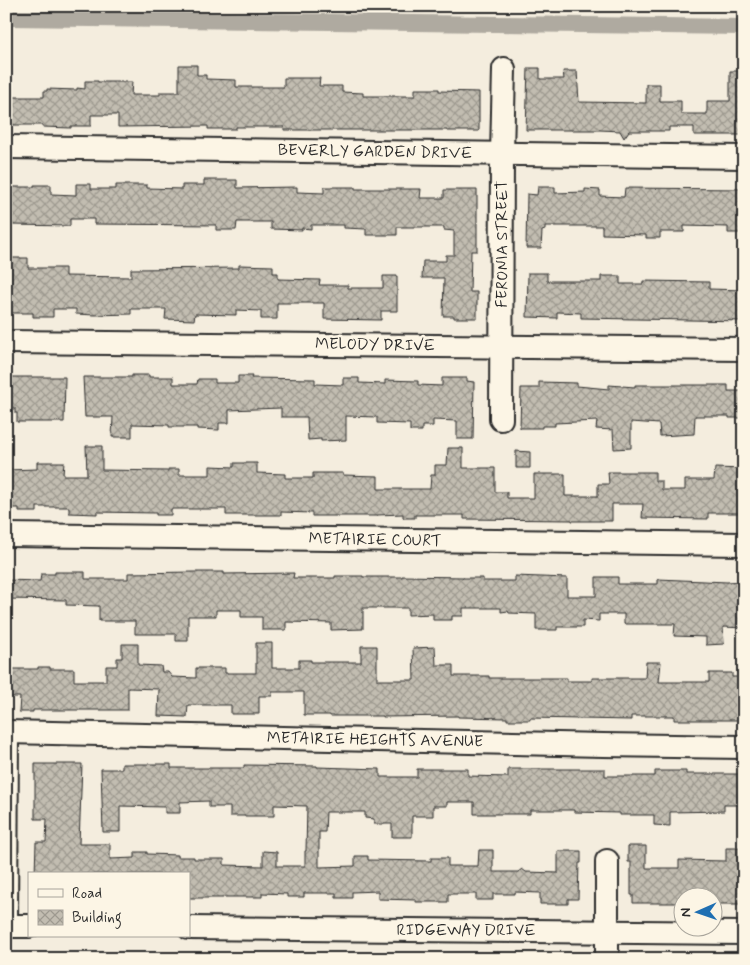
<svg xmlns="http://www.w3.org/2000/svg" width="750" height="965" font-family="Mynerve,sans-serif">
<defs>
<pattern id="building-cross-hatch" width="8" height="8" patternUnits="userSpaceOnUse" patternTransform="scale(1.25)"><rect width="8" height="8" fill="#c2bdb1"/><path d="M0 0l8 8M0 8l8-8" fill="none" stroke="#9e9a90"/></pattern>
</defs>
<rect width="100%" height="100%" fill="#f4edde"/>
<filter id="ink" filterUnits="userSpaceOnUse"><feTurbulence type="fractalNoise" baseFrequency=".02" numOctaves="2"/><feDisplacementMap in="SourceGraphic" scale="10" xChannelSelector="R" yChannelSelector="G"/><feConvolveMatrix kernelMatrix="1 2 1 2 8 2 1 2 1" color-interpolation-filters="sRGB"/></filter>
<g filter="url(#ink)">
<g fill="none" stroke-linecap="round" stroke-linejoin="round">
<polyline stroke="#afaaa0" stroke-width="16" points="6,18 744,27"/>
</g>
<g fill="url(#building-cross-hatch)" stroke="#2b2b2b">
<polygon points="179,65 197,65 197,75 206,75 206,79 236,80 236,87 284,87 284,78 320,78 319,86 342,86 342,92 363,93 363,96 415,96 415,89 439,89 439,91 479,92 479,131 447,131 447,130 284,130 284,127 236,127 236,129 208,129 208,126 118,127 118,115 91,115 91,126 71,126 71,128 43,127 43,125 6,125 6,97 44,97 44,91 47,91 47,89 77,90 77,88 85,89 85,81 98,81 98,82 132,82 131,95 160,95 160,92 179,92"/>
<polygon points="528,68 540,68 540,79 564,79 563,71 577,71 579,102 646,103 646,84 660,84 660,101 681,101 681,114 707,114 707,101 730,101 730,71 744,71 744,135 694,135 694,127 669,127 669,131 629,131 624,138 620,131 600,130 526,130"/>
<polygon points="204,180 237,180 237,188 297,187 297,192 324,193 324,187 355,187 355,189 421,189 420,198 444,198 444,190 477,190 477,251 471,251 470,292 477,292 477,318 454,318 454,316 443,316 444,278 422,278 423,261 446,261 446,255 454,255 454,231 444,230 444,227 397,227 397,235 366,235 366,229 344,228 344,225 311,225 311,229 302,228 302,230 271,229 271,222 237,222 236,230 216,230 216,225 94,224 94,219 70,219 70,226 12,225 12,222 6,222 6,187 34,187 34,185 51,185 51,194 76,195 76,184 91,184 91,189 116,189 116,185 147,185 147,188 182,189 182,185 204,185"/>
<polygon points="538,187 555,187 555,193 585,192 585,189 600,190 600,196 624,197 625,188 744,189 744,233 728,233 728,227 684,226 684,232 660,232 660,238 646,238 646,235 602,234 602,226 545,226 545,230 542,231 541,248 526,248 527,194 537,195"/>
<polygon points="10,258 28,258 28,268 65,268 65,276 131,277 131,269 239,268 239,265 273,266 273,273 278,273 278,279 320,280 319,285 348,285 348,288 383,288 383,276 397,276 397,311 381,311 381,320 324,319 324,303 277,303 277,319 261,319 261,311 236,310 236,315 195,314 194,320 165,319 166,309 131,309 131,314 95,315 76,314 76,309 53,309 53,317 33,317 33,313 6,313 6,288 10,288"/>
<polygon points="528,273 547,273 547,281 601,281 601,276 620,276 620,284 643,284 643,281 709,282 709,289 744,290 744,321 581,318 581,313 557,312 557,318 527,317"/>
<polygon points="132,375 149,375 149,377 173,377 173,384 197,384 198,379 215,379 215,383 238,383 238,376 252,376 251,378 315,379 315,384 343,385 343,378 359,378 359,383 385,384 385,380 418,381 418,385 442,386 442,378 467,378 467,381 474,382 473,439 457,439 457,421 433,420 433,426 422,426 422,431 410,431 410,424 377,423 377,417 346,416 346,440 321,441 321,439 308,440 307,417 281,417 281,408 229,410 229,423 219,423 219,430 197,429 197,427 169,427 169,425 132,424 132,437 112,437 113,417 85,417 83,377 132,377"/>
<polygon points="6,377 65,377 64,422 17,422 17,413 15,413 15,408 6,408"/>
<polygon points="539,382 577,383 577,386 609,389 609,385 635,387 635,385 728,385 728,391 742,391 742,418 729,418 729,416 695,416 694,434 660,436 659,424 631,422 631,448 614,449 613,430 596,429 597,421 555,423 555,426 542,426 542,428 520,428 521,388 539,388"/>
<polygon points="86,446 102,446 102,470 168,471 168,469 179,469 179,475 210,475 210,466 234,467 234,463 257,463 257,473 285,474 285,478 313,478 313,473 343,473 343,475 378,476 378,489 430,489 431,475 435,475 435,465 447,465 448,448 463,448 463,468 495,468 495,492 507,492 507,498 534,498 534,474 565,474 565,496 598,496 598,484 609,484 608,472 655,472 655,481 662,481 662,490 685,490 685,480 714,480 715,468 744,469 744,513 708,513 708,519 642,518 643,504 612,504 612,521 572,521 572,520 464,519 464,515 415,515 415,518 403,518 403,514 377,515 377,516 312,516 312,513 281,512 281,515 226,515 226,509 171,509 171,515 156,515 156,513 97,512 97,514 69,513 69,507 37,507 37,512 19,512 19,508 6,508 6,470 37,469 37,462 64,462 63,475 87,475"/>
<polygon points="516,451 530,452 530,468 516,468"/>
<polygon points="55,572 85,572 85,579 128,579 128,573 194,572 224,572 224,574 294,573 293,578 335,578 335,576 363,576 363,577 402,577 402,576 463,577 463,578 483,578 483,581 515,581 515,576 567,578 567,596 596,596 596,577 618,577 618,584 658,584 658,579 727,582 743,581 744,628 723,627 724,644 706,645 706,637 674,636 675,624 624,624 624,614 599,614 599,621 583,620 583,627 557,627 557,630 536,630 536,614 509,613 508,611 501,612 501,608 463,608 463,616 452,616 452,620 433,620 433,614 408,615 408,608 363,608 363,629 331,630 331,623 286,622 286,630 262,630 262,617 241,617 241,610 216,610 216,616 188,616 188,641 176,641 176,634 135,634 135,621 99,621 99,606 66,605 66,600 6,599 6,580 40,581 41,574 55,574"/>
<polygon points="256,643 272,643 272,668 299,668 299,660 311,660 311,662 361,662 361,646 377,646 377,680 414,680 413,648 435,647 436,665 453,665 453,676 489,676 489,678 567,678 567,681 592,681 592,678 645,678 646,662 661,662 659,682 709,682 709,673 732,673 732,677 744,677 744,720 674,720 674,716 631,716 631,720 530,718 530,720 507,720 507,718 458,717 458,716 383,717 383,716 330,716 330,715 304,715 304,692 272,692 272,696 259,696 259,714 231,714 231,705 188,705 187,717 158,716 159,689 128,688 128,710 33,710 33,712 19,712 20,697 6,697 6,669 38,669 38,667 50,667 50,669 74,669 74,681 106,681 106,666 117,666 117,658 122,658 122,644 138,644 138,665 161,666 162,672 168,672 172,677 196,678 196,668 225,668 225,673 256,673"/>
<polygon points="35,764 82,764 79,844 110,844 110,859 135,858 135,852 147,852 147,854 178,855 178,857 194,857 194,859 224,859 224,865 263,866 263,851 277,852 277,866 305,866 305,851 306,851 307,806 274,805 274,816 230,816 230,807 209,807 209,801 180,802 180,813 165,813 165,807 120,806 120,832 103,832 101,769 122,769 122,764 171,764 171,768 244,768 244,765 317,766 317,767 380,769 380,777 417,777 417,769 468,769 468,776 508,777 508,769 605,769 605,776 655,776 655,771 686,771 686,774 744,774 744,805 724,805 724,811 670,812 670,826 654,825 654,815 620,815 620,813 574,812 574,810 530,810 530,814 474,814 474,802 447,802 447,806 433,806 433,816 412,816 412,837 392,837 392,824 374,824 374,819 365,818 365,812 326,812 325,832 319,832 319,867 355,866 355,856 368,856 368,860 431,861 431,858 448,858 448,866 478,866 479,850 493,850 493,872 518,872 522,869 526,872 558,873 558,851 581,851 581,863 579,863 578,899 568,899 568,904 540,904 540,893 515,892 515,894 493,894 493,900 476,900 476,894 448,894 448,902 416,902 416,900 378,899 378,891 352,892 352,898 336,898 336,893 304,893 304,897 287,897 287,894 262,893 262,897 224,897 223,898 189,898 189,874 35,874 36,842 46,842 47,819 35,819"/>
<polygon points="628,846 646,846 646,868 679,868 679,860 726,861 726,848 739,848 739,871 744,871 744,904 712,904 712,898 682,898 682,903 633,903 633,895 631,895 631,862 628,862"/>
</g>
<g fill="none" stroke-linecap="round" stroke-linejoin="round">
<g stroke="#2b2b2b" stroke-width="26">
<g id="minor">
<polyline points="6,147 744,157"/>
<polyline points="6,342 744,349"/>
<polyline points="501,419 502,154 504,69"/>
<polyline points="6,535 744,544"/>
<polyline points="6,732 603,745 744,747"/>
<polyline points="6,926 29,926"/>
<polyline points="6,928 7,732"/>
<polyline points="189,928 744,933"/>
<polyline points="607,959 607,861"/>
</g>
</g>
<use href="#minor" stroke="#fcf5e5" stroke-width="22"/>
</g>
</g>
<g text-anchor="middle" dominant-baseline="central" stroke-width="5" stroke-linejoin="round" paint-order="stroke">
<g font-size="16" fill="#2b2b2b" stroke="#fcf5e5">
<text transform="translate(375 152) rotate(1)">BEVERLY GARDEN DRIVE</text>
<text transform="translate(502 244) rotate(-90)">FERONIA STREET</text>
<text transform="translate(375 345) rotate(1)">MELODY DRIVE</text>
<text transform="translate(375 540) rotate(1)">METAIRIE COURT</text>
<text transform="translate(375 740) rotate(1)">METAIRIE HEIGHTS AVENUE</text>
<text x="466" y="930">RIDGEWAY DRIVE</text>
</g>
</g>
<rect width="750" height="965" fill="none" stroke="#fcf5e5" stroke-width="25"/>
<rect x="12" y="12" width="725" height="940" fill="none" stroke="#2b2b2b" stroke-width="2" filter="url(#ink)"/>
<rect x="28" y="872" width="162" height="65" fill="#fcf5e5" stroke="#a8a49b"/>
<rect x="38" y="889" width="25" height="8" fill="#fcf5e5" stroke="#a8a49b"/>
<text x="72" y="898" font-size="15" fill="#2b2b2b">Road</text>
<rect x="38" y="910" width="25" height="15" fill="url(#building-cross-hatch)" stroke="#a8a49b"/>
<text x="72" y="922" font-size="15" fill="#2b2b2b">Building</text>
<g transform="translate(698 912) rotate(268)"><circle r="24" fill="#fcf5e5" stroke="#a8a49b"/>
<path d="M0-4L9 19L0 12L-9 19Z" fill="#1f6fb2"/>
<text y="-8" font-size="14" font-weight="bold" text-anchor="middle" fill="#2b2b2b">N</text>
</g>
</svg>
